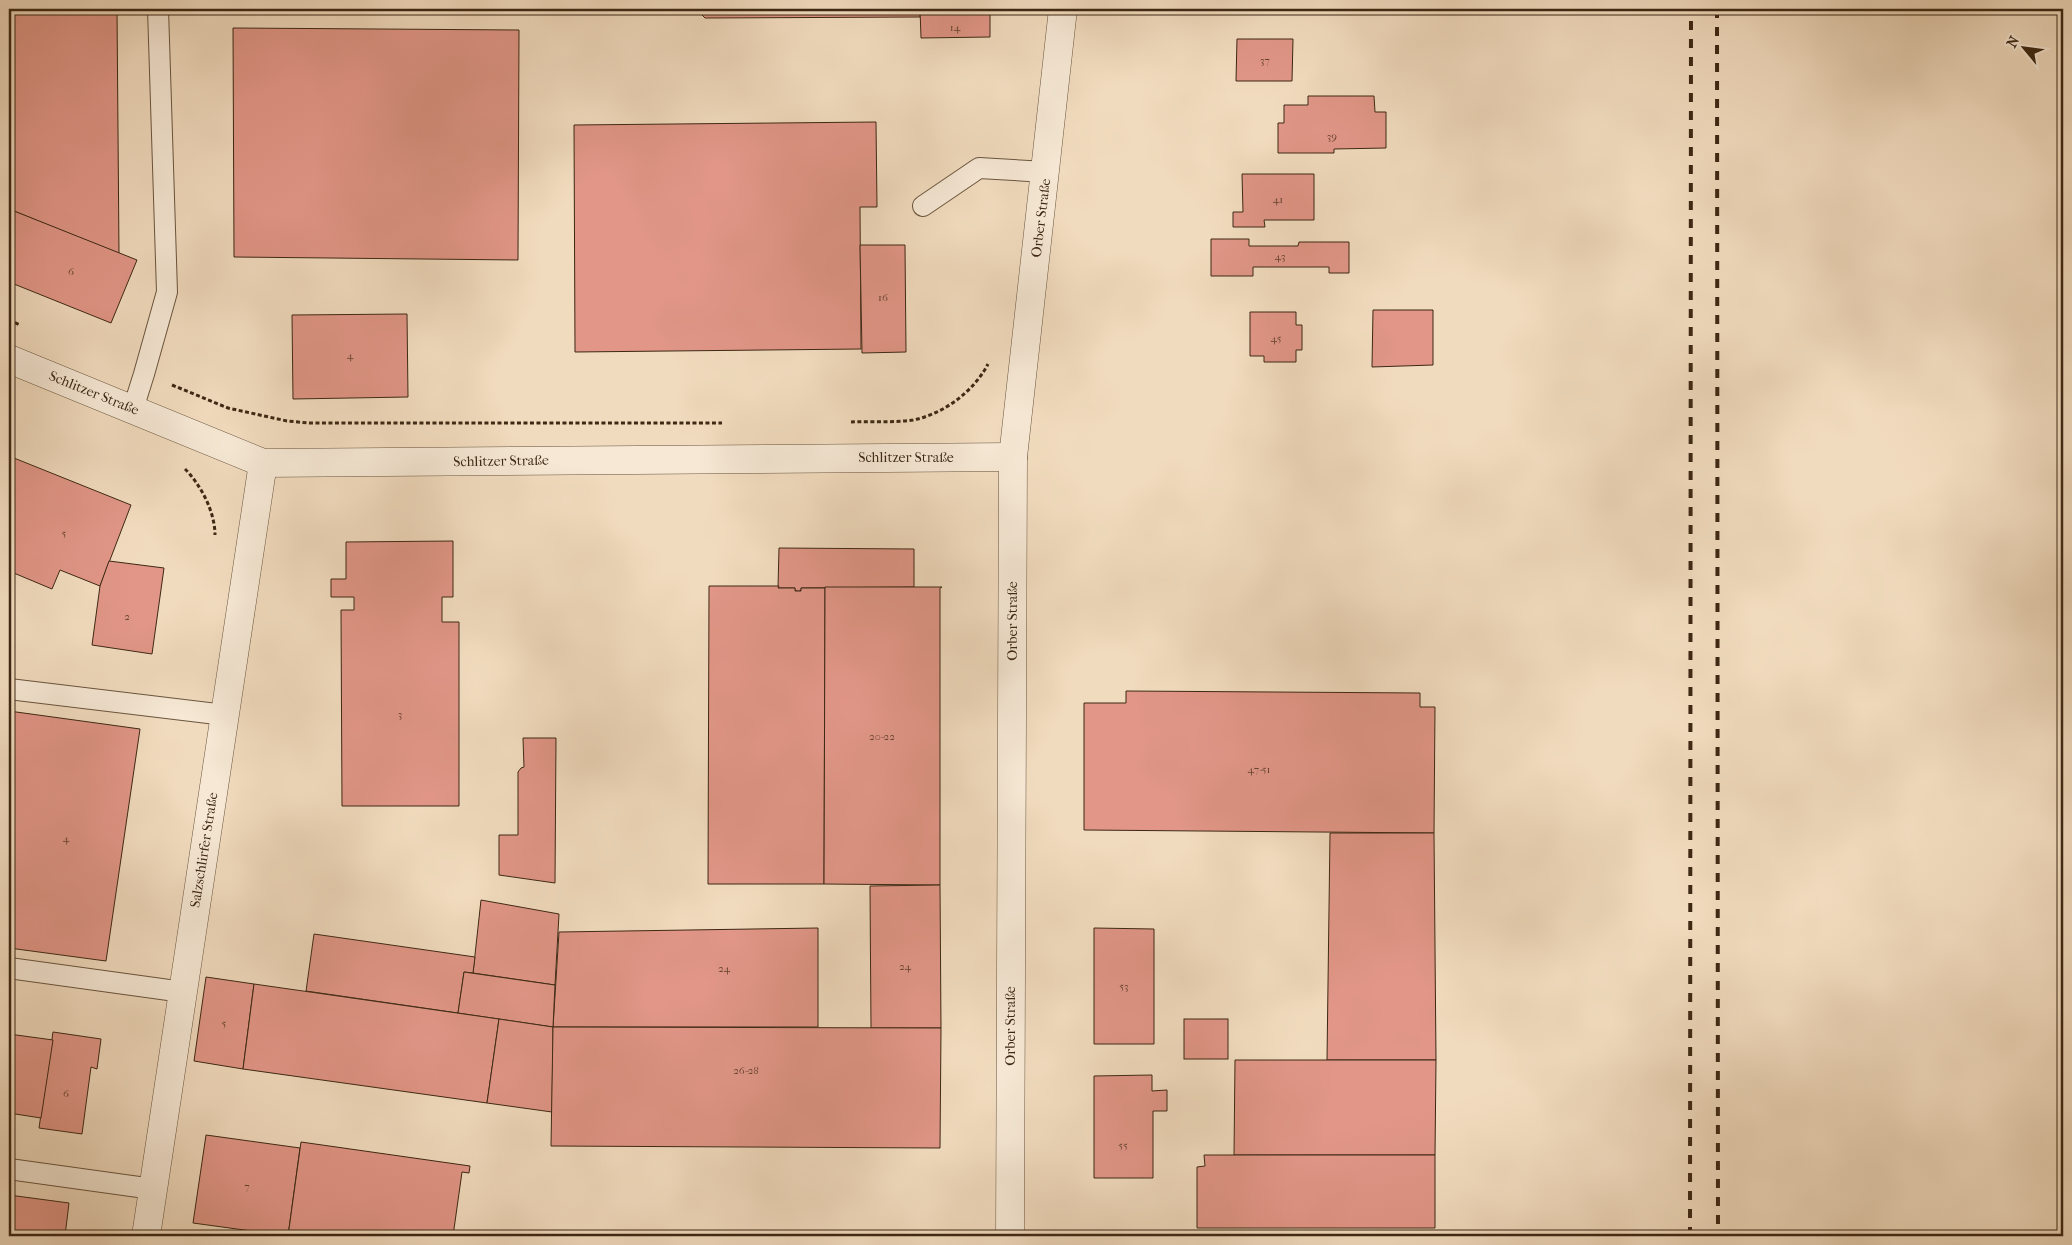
<svg xmlns="http://www.w3.org/2000/svg" width="2072" height="1245" font-family="'IM FELL French Canon',serif">
<rect width="100%" height="100%" fill="#f1dbbe"/>
<filter id="stains"><feTurbulence type="fractalNoise" baseFrequency=".004" numOctaves="4"/><feColorMatrix values="0 0 0 0 .2 0 0 0 0 .09 0 0 0 0 .02 0 0 0 .5 -.17"/></filter>
<radialGradient id="worn" r=".72"><stop offset=".6" stop-color="#630" stop-opacity="0"/><stop offset="1" stop-color="#630" stop-opacity=".3"/></radialGradient>
<g fill="#e19687" stroke="#3d2814">
<polygon points="9,9 117,9 119,254 9,209"/>
<polygon points="696,9 920,9 920,17 705,18"/>
<polygon points="920,9 990,9 990,37 921,38"/>
<polygon points="233,28 519,30 518,260 234,257"/>
<polygon points="1237,39 1293,39 1292,81 1236,81"/>
<polygon points="1308,96 1374,96 1375,112 1386,112 1386,148 1334,149 1334,153 1278,153 1278,123 1284,123 1284,105 1308,105"/>
<polygon points="876,122 877,207 860,207 861,349 575,352 574,125"/>
<polygon points="1242,174 1314,174 1314,220 1264,220 1265,227 1233,227 1233,212 1243,212"/>
<polygon points="9,209 137,260 111,323 9,282"/>
<polygon points="1211,239 1249,239 1249,246 1298,246 1299,242 1349,242 1349,273 1329,273 1329,267 1253,267 1253,276 1211,276"/>
<polygon points="860,245 905,245 906,352 862,353"/>
<polygon points="1373,310 1433,310 1433,365 1372,367"/>
<polygon points="1250,312 1296,312 1296,325 1302,325 1302,350 1296,350 1296,362 1264,362 1264,356 1250,356"/>
<polygon points="407,314 408,397 293,399 292,315"/>
<polygon points="9,456 131,505 100,586 60,570 52,589 9,571"/>
<polygon points="453,541 453,597 442,597 442,622 459,622 459,806 342,806 341,610 354,610 354,597 331,597 331,579 346,579 346,542"/>
<polygon points="779,548 914,549 914,587 801,588 801,591 795,591 795,588 778,588"/>
<polygon points="109,561 164,568 152,654 92,645 100,586"/>
<polygon points="709,586 779,586 778,588 795,588 795,591 801,591 801,588 825,588 824,884 708,884"/>
<polygon points="825,587 942,587 940,588 940,885 824,884"/>
<polygon points="1126,691 1420,693 1420,707 1435,707 1434,833 1084,830 1084,703 1126,703"/>
<polygon points="9,711 140,729 106,961 9,948"/>
<polygon points="523,738 556,738 555,883 499,875 499,835 518,835 518,772 521,768 524,767"/>
<polygon points="1330,833 1434,833 1436,1060 1327,1060"/>
<polygon points="940,885 941,1028 871,1028 870,886"/>
<polygon points="481,900 559,914 555,985 473,973"/>
<polygon points="818,928 818,1027 553,1027 559,932"/>
<polygon points="1094,928 1154,929 1154,1044 1094,1044"/>
<polygon points="314,934 475,957 473,973 464,972 458,1013 306,991"/>
<polygon points="464,972 555,985 553,1027 458,1013"/>
<polygon points="206,977 254,984 243,1069 194,1061"/>
<polygon points="254,984 499,1019 487,1103 243,1069"/>
<polygon points="499,1019 553,1027 552,1112 487,1103"/>
<rect x="1184" y="1019" width="44" height="40"/>
<polygon points="553,1027 941,1028 940,1148 551,1146"/>
<polygon points="53,1032 101,1039 97,1069 91,1067 82,1134 39,1128"/>
<polygon points="9,1034 53,1040 41,1118 9,1113"/>
<polygon points="1235,1060 1436,1060 1435,1155 1234,1155"/>
<polygon points="1152,1075 1152,1091 1167,1090 1167,1111 1153,1111 1153,1178 1094,1178 1094,1076"/>
<polygon points="206,1135 300,1148 288,1236 193,1223"/>
<polygon points="301,1142 470,1166 469,1173 462,1172 453,1236 288,1236"/>
<polygon points="1204,1155 1435,1155 1435,1228 1197,1228 1197,1167 1205,1166"/>
<polygon points="9,1195 69,1203 65,1236 9,1236"/>
</g>
<g fill="none" stroke-linecap="round" stroke-linejoin="round">
<g stroke="#6a553e" stroke-width="22">
<g id="service">
<polyline points="923,206 979,168 1046,172"/>
<polyline points="133,409 144,374 167,292 158,9"/>
<polyline points="9,689 225,715"/>
<polyline points="9,968 183,992"/>
<polyline points="9,1169 153,1189"/>
</g>
</g>
<g stroke="#6a553e" stroke-width="29">
<g id="minor">
<polyline points="9,359 263,463 1013,457"/>
<polyline points="146,1236 263,463"/>
<polyline points="1010,1236 1013,457 1063,9"/>
</g>
</g>
<g stroke="#3d2814" stroke-width="3" stroke-dasharray="4 2.5" stroke-linecap="butt">
<polyline points="9,320 20,325"/>
<polyline points="172,385 228,408 287,421 309,423 722,423"/>
<path d="M851 422C871 421 893 423 913 420 944 414 974 391 988 364"/>
<path d="M185 469C201 485 215 512 215 535"/>
</g>
<use href="#service" stroke="#f6e8d5" stroke-width="20"/>
<use href="#minor" stroke="#f6e8d5" stroke-width="28"/>
<g stroke="#3d2814" stroke-width="4" stroke-dasharray="9 9" stroke-linecap="butt">
<polyline points="1717,9 1718,1236"/>
<polyline points="1690,1236 1691,9"/>
</g>
</g>
<g text-anchor="middle" dominant-baseline="central" stroke-width="4.5" stroke-linejoin="round" paint-order="stroke">
<g font-size="11" fill="#664431">
<text x="955" y="27">14</text>
<text x="1265" y="60">37</text>
<text x="1332" y="136">39</text>
<text x="1278" y="199">41</text>
<text x="1280" y="256">43</text>
<text x="71" y="271">6</text>
<text x="883" y="297">16</text>
<text x="1276" y="338">45</text>
<text x="350" y="355">4</text>
<text x="64" y="533">5</text>
<text x="127" y="616">2</text>
<text x="400" y="714">3</text>
<text x="882" y="736">20-22</text>
<text x="1259" y="769">47-51</text>
<text x="66" y="838">4</text>
<text x="905" y="966">24</text>
<text x="724" y="968">24</text>
<text x="1124" y="986">53</text>
<text x="224" y="1023">5</text>
<text x="746" y="1070">26-28</text>
<text x="66" y="1093">6</text>
<text x="1123" y="1145">55</text>
<text x="247" y="1186">7</text>
</g>
<g font-size="14" fill="#3d2814" stroke="#f6e8d5">
<text transform="translate(1041 218) rotate(-83)">Orber Straße</text>
<text transform="translate(94 393) rotate(22)">Schlitzer Straße</text>
<text x="906" y="457">Schlitzer Straße</text>
<text transform="translate(501 461) rotate(-1)">Schlitzer Straße</text>
<text transform="translate(1012 621) rotate(-90)">Orber Straße</text>
<text transform="translate(204 850) rotate(-81)">Salzschlirfer Straße</text>
<text transform="translate(1010 1026) rotate(-90)">Orber Straße</text>
</g>
</g>
<rect width="2072" height="1245" fill="none" stroke="#f1dbbe" stroke-width="30"/>
<rect x="10" y="10" width="2052" height="1225" fill="none" stroke="#3d2814" stroke-width="2.5"/>
<rect x="15" y="15" width="2042" height="1215" fill="none" stroke="#3d2814"/>
<g transform="translate(2024 48) rotate(299)" stroke="#f6e8d5" stroke-width="4" paint-order="stroke">
<path d="M0-4L9 19L0 12L-9 19Z" fill="#3d2814"/>
<text y="-8" font-size="14" font-weight="bold" text-anchor="middle" fill="#3d2814">N</text>
</g>
<rect width="100%" height="100%" filter="url(#stains)"/>
<rect width="100%" height="100%" fill="url(#worn)"/>
</svg>
